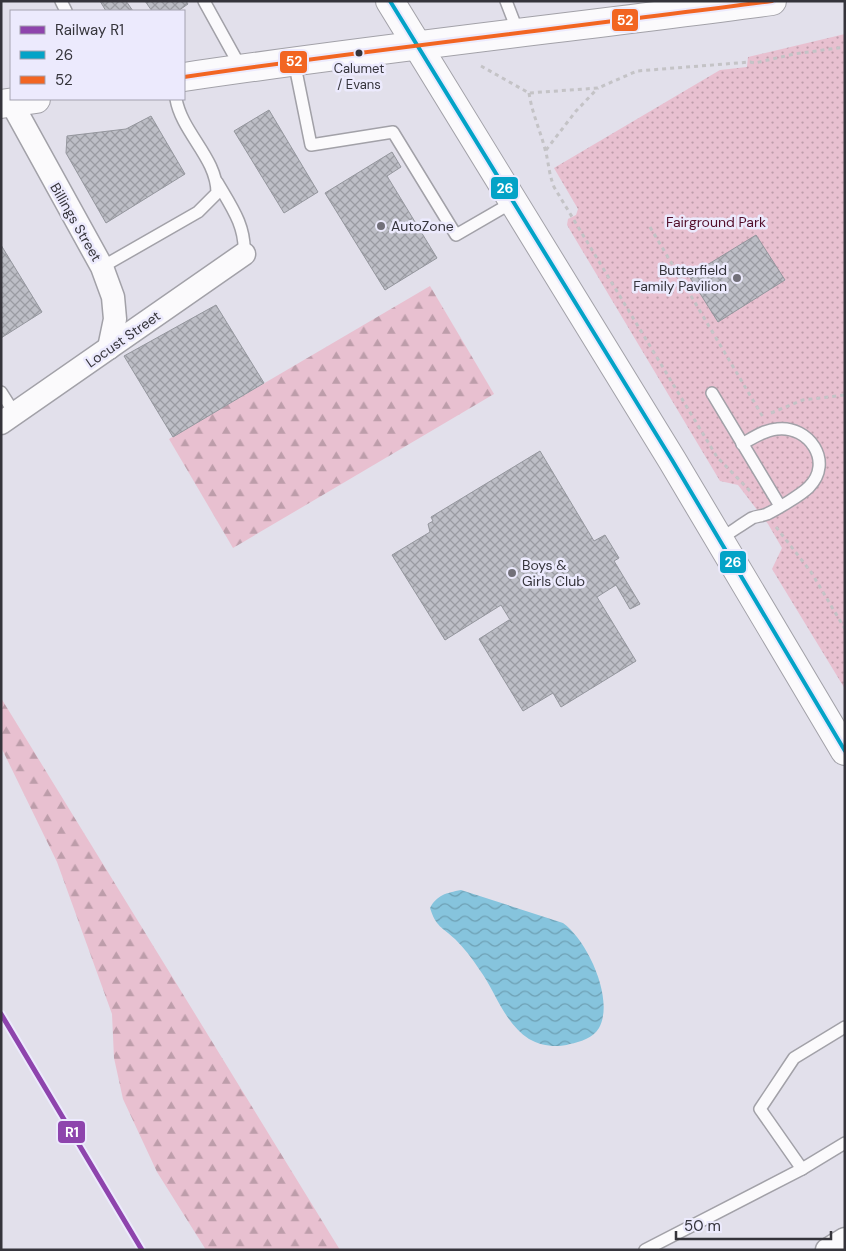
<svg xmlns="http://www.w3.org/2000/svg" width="846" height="1251" font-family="'DM Sans',sans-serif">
<defs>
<pattern id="forest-firs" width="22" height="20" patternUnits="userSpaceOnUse" patternTransform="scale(1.25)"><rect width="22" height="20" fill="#e8c0d0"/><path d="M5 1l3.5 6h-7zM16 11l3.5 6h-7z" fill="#bd9daa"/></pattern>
<pattern id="park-dots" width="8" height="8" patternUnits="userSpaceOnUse" patternTransform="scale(1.25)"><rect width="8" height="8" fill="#e8c0d0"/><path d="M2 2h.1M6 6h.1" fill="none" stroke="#bd9daa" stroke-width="1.8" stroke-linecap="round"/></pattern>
<pattern id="water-waves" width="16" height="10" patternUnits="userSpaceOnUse" patternTransform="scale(1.25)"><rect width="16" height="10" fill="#86c4dd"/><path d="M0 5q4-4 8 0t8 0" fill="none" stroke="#6ea0b4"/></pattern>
<pattern id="building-cross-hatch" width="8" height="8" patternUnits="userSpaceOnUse" patternTransform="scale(1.25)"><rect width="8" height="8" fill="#bdbec6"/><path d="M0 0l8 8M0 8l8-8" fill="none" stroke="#9a9ba2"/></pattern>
</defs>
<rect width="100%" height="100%" fill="#e2e0eb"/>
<g fill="url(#forest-firs)">
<polygon points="430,286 494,394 233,548 169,439"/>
<polygon points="1,698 340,1250 206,1250 157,1172 123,1099 114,1058 112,1014 57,862 1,747"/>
</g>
<polygon fill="url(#park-dots)" points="845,34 845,689 772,569 782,548 768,524 738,485 720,481 567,225 568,219 576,215 578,209 554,168 720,70 747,67 748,57"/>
<path fill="url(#water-waves)" d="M461 890 563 923C587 940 615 999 599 1028 593 1038 580 1042 570 1044 557 1048 541 1046 529 1039 504 1023 496 992 479 969 472 958 464 948 455 939 442 927 436 927 430 908 437 895 446 893 461 890Z"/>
<g fill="url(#building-cross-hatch)" stroke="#94969d">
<polygon points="100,1 126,1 133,11 106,11"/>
<polygon points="145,1 186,1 188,4 178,11 152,11"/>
<polygon points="269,110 318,192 284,213 234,131"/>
<polygon points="151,116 185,174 106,223 66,153 67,136 126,129"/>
<polygon points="392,152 401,167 387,176 437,258 385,290 325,193"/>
<polygon points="756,235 785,280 718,322 689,276"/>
<polygon points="1,245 42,312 1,338"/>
<polygon points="216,305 264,383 173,437 124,356"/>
<polygon points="540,451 594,541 605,535 619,558 614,561 640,604 630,609 616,585 597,597 636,661 561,707 553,693 523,711 479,639 509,620 512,623 501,605 445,640 392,555 430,532 428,524 433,521 431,517"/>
</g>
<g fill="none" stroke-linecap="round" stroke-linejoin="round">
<g stroke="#a2a1a8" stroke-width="14">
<g id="lane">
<polyline points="61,1 66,11"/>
<polyline points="204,1 241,68"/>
<polyline points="506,1 518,32"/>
<polyline points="294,61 311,145 393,132 456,235 513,202"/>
<path d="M217 182C231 206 246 226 244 254"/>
<path d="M102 267 198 212 217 193C217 158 182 133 176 99"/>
<polyline points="1,392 15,414"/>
<polyline points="712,393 780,506"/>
<path d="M720 539C731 532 741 525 752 518 757 516 762 516 767 514 777 509 801 495 809 487 834 462 809 425 777 429 764 430 753 438 742 444"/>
<polyline points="845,1027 794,1058 760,1109 802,1169 845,1143"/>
<polyline points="645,1250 802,1169"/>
</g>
</g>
<g stroke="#a2a1a8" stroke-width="25">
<g id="street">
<polyline points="11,102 102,267 113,297 115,319 109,348"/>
<polyline points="1,423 244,254"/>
<polyline points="827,1250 845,1239"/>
</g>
</g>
<g stroke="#a2a1a8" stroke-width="30">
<g id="secondary">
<polyline points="390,1 672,460 845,751"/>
<path d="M184 77C379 48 576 27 772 1"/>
<polyline points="1,104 36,99"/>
</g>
</g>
<g stroke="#c4c3c6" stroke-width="3" stroke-dasharray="4 4" stroke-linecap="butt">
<polyline points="481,66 529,93 598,88 637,71 750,62 755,63 794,54 845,47"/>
<path d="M529 93C532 113 540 130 545 149 549 163 548 171 554 187L717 457 751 492"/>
<polyline points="546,150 576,111 598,88"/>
<polyline points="650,227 763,417"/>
<polyline points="771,413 803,400 845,395"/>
<polyline points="776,527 811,572 845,629"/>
</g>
<use href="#lane" stroke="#fbfafc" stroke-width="11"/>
<use href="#street" stroke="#fbfafc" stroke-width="22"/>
<use href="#secondary" stroke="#fbfafc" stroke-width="28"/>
<g stroke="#eceafd" stroke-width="8">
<polyline id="bus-1" points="390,1 672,460 845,751"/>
</g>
<g stroke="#eceafd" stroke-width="8">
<path id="bus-2" d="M184 77C379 48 576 27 772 1"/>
</g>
<use href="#bus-1" stroke="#03a3c7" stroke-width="4"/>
<use href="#bus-2" stroke="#f26522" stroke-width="4"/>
<g stroke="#eceafd" stroke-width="9">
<polyline id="rail-1" points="1,1014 142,1250"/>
</g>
<use href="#rail-1" stroke="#8e44ad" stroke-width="5"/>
</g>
<circle fill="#35343b" stroke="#eceafd" stroke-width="2" cx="359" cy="53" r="4.5"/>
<g fill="#727079" stroke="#eceafd" stroke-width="2">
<circle cx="381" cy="226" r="5"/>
<circle cx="737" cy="278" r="5"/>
<circle cx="512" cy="573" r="5"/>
</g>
<g text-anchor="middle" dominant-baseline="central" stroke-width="5" stroke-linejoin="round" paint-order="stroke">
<g font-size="13" fill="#35343b" stroke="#eceafd">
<text x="359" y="68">Calumet<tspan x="359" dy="16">/ Evans</tspan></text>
</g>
<g font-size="14" fill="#35343b" stroke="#eceafd">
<text transform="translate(76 222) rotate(60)">Billings Street</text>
<text transform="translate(123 339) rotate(-35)">Locust Street</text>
</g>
<g font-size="14" fill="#530f2b" stroke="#eceafd">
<text x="716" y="222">Fairground Park</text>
</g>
<g font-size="14" fill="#35343b" stroke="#eceafd" text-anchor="start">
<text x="391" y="226">AutoZone</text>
<text x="727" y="270" text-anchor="end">Butterfield<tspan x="727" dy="16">Family Pavilion</tspan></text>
<text x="522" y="565">Boys &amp;<tspan x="522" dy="16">Girls Club</tspan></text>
</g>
</g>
<g stroke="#eceafd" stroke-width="2">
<rect x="611" y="8" width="28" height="24" rx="5" fill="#f26522"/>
<rect x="279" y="50" width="29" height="24" rx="5" fill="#f26522"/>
<rect x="490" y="176" width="29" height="24" rx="5" fill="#03a3c7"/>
<rect x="719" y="550" width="28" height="24" rx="5" fill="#03a3c7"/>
<rect x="57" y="1120" width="29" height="24" rx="5" fill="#8e44ad"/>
</g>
<g font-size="14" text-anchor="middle" font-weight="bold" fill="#fff">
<text x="625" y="25">52</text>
<text x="294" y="66">52</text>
<text x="505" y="193">26</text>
<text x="733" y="567">26</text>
<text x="72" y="1137">R1</text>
</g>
<rect width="846" height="1251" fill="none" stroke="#35343b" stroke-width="5"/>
<rect x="10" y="10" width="175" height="90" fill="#eceafd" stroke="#a3a1af"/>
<rect x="20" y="26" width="25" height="8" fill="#8e44ad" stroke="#a3a1af"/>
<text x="55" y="35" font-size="15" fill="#35343b">Railway R1</text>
<rect x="20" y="51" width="25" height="8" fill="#03a3c7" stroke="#a3a1af"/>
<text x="55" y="60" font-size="15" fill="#35343b">26</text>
<rect x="20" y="76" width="25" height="8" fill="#f26522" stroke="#a3a1af"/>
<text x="55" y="85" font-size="15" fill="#35343b">52</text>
<path d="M676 1231v8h155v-8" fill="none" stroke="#35343b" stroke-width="2.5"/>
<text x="684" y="1231" font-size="15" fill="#35343b" stroke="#eceafd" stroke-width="4" paint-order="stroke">50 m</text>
</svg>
